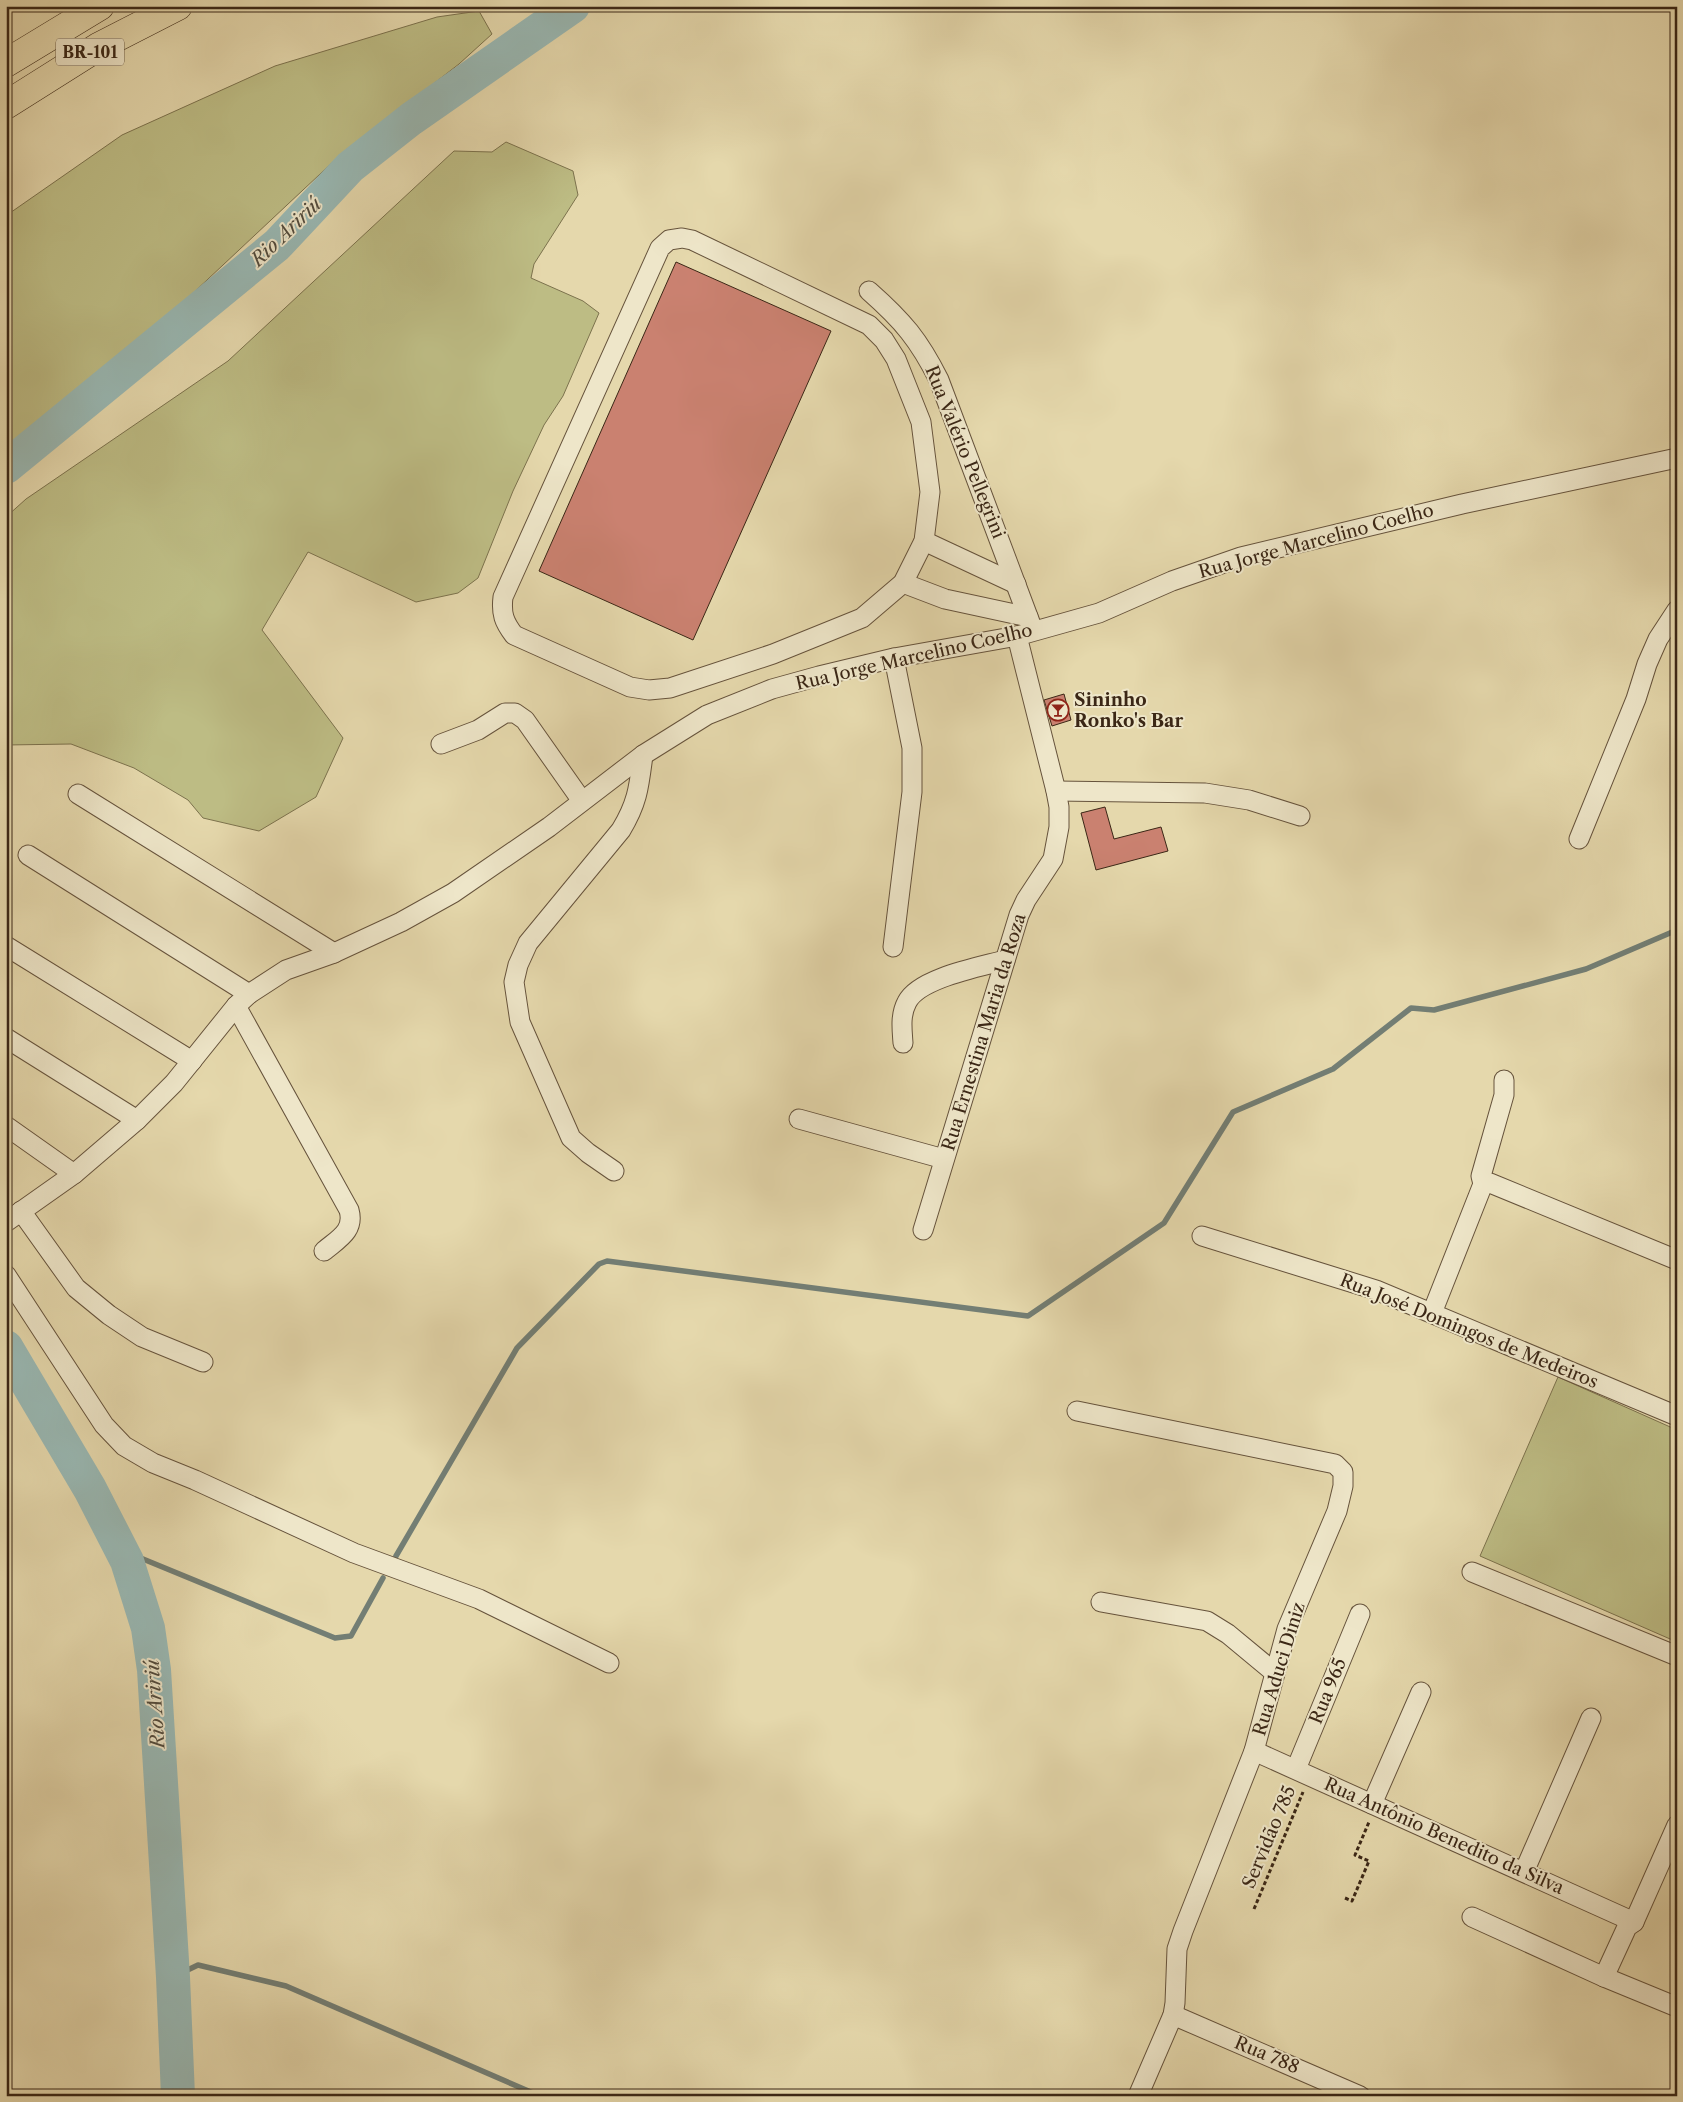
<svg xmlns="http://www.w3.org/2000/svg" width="1683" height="2102" font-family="'Libre Caslon Text',serif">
<rect width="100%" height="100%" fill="#e5d8ac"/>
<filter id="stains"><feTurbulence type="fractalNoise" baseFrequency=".004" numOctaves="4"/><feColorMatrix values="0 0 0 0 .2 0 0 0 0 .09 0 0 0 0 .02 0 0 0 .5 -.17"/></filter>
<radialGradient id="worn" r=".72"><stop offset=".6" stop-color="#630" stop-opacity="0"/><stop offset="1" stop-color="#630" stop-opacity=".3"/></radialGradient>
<g fill="#bdbc84" stroke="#7c724d">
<polygon points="479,11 492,34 459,64 335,160 191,295 6,455 7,215 122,135 275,66 437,17"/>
<polygon points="506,142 573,171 578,195 534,264 531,278 583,301 599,313 563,396 544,425 513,491 478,578 458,593 416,602 308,552 262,630 343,738 316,797 259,831 203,818 188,800 134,768 71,744 6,745 6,517 26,499 228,361 454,151 492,152"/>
<polygon points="1558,1377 1677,1430 1677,1642 1480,1556"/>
</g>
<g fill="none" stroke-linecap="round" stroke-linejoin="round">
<g stroke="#737e74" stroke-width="5.5">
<polyline points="396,1556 517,1348 599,1264 607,1261 1028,1316 1164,1223 1233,1112 1333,1069 1411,1008 1434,1010 1586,969 1677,930"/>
<polyline points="127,1561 133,1557 143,1559 335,1638 351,1636 383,1578"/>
<polyline points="173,1977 198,1965 286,1986 540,2096"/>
</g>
<g stroke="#99b8b3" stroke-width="34">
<polyline points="6,467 277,245 350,167 411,119 573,6"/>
<polyline points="6,1347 90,1489 127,1561 148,1628 154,1670 173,1977 178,2096"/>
</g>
</g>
<g fill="#ca8170" stroke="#3b2716">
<polygon points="676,262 831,331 693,640 539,571"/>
<polygon points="1064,694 1071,720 1052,726 1044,700"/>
<polygon points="1105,807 1114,839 1161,827 1168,851 1096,870 1081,813"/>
</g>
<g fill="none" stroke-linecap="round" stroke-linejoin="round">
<g stroke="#66533c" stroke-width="21">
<g id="minor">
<path d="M682 238 692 240 869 325 884 340 896 359 921 422 930 492 924 541 903 583 862 618 773 654 670 688 649 690 630 687 514 635C504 622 501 614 503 597L660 248 669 240Z"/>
<path d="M869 291C903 321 919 340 939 380L1033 630"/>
<polyline points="924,541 1016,584"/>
<polyline points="903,583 945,599 1028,617"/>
<polyline points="441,744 478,730 505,713 515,713 525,720 582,801"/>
<polyline points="1056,791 1205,793 1249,800 1300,816"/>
<polyline points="78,794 334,953"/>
<polyline points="1579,839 1636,699 1647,664 1658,639 1677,610"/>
<polyline points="28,855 249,994"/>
<polyline points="6,946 192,1061"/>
<polyline points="893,947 912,792 912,748 894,658"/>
<path d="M236 1006 349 1210C355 1231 338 1239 324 1251"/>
<polyline points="6,1038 137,1120"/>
<path d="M903 1043C902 1029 900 1015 907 1002 919 978 980 967 1005 960"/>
<polyline points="799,1119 944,1159"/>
<polyline points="6,1126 74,1174"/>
<path d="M614 1171 588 1153 571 1138 520 1022 514 982 518 965 528 943 621 830C638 802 639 786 643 755"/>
<polyline points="1483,1184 1481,1176 1483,1169 1504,1095 1504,1080"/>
<polyline points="21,1211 76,1288 109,1315 142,1337 203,1362"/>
<polyline points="6,1222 74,1174 137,1120 174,1083 236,1006 249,994 286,970 334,953 401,922 453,893 549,827 643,755 707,715 772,689 819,676 894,658 1017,636 1099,613 1172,581 1241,557 1462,504 1677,458"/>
<polyline points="923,1230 1019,915 1026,900 1053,859 1059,827 1059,807 1056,791 1017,636"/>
<polyline points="1202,1236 1376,1290 1677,1416"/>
<polyline points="6,1275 104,1425 124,1446 153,1463 195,1480 354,1553 479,1599 609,1663"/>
<polyline points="1432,1313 1483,1184 1490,1183 1677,1260"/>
<polyline points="1077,1411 1335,1464 1343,1472 1343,1486 1337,1511 1287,1629 1254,1751 1183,1931 1177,1949 1175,2003 1173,2015 1138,2096"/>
<polyline points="1472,1572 1677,1656"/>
<polyline points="1101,1602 1207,1621 1228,1634 1275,1673"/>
<polyline points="1254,1751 1634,1922"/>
<polyline points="1296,1769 1360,1614"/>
<polyline points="1372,1804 1421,1692"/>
<polyline points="1524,1872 1591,1718"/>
<polyline points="1472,1917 1604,1977 1677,2007"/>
<polyline points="1604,1977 1627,1927 1634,1922 1677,1825"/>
<polyline points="1173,2015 1360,2096"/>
</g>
</g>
<g stroke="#3b2716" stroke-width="29">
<g id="highway">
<polyline points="6,63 100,6"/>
<polyline points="6,105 98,47 178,6"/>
</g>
</g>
<g stroke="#3b2716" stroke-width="3" stroke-dasharray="4 2.5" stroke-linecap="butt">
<polyline points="1345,1898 1352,1901 1369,1861 1355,1855 1369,1822"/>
<polyline points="1254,1909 1303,1792"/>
</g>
<use href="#minor" stroke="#eee6c9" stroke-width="19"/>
<use href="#highway" stroke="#e5d8ac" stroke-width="28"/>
</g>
<defs>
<g id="bar-ring" transform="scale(1.125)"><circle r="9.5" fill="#eee6c9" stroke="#8f2418" stroke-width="1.5"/><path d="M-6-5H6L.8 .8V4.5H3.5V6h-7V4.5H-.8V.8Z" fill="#8f2418"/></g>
</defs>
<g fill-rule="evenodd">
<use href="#bar-ring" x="1058" y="710"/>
</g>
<g text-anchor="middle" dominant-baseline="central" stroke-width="4" stroke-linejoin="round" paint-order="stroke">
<rect fill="#eee6c9" stroke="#71604c" stroke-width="1" x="56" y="38.5" width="68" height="27" rx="4"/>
<g font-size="16" font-weight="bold" fill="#3b2716">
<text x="90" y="52">BR-101</text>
</g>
<g font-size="18" fill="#3b2716" stroke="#eee6c9">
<text transform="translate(965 452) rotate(68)">Rua Valério Pellegrini</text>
<text transform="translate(1316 541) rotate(-15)">Rua Jorge Marcelino Coelho</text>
<text transform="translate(914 657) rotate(-13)">Rua Jorge Marcelino Coelho</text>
<text transform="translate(984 1032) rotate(-73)">Rua Ernestina Maria da Roza</text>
<text transform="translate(1469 1331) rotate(22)">Rua José Domingos de Medeiros</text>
<text transform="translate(1279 1669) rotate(-73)">Rua Aduci Diniz</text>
<text transform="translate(1328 1691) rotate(-68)">Rua 965</text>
<text transform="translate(1444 1836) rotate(24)">Rua Antônio Benedito da Silva</text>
<text transform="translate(1269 1837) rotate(-67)">Servidão 785</text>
<text transform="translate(1267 2055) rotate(23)">Rua 788</text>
</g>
<g font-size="18" font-weight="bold" fill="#3b2716" stroke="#eee6c9" text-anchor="start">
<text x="1074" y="700">Sininho<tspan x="1074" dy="21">Ronko's Bar</tspan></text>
</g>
<g font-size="19" font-style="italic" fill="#524b3d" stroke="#eee6c9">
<text transform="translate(286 232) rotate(-44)">Rio Aririú</text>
<text transform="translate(155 1704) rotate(-94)">Rio Aririú</text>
</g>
</g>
<rect width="1683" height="2102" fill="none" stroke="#e5d8ac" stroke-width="25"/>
<rect x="8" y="8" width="1668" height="2087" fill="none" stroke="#3b2716" stroke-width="2.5"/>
<rect x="12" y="12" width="1658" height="2077" fill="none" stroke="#3b2716"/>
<rect width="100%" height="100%" filter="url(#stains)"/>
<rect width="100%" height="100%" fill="url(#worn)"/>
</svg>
